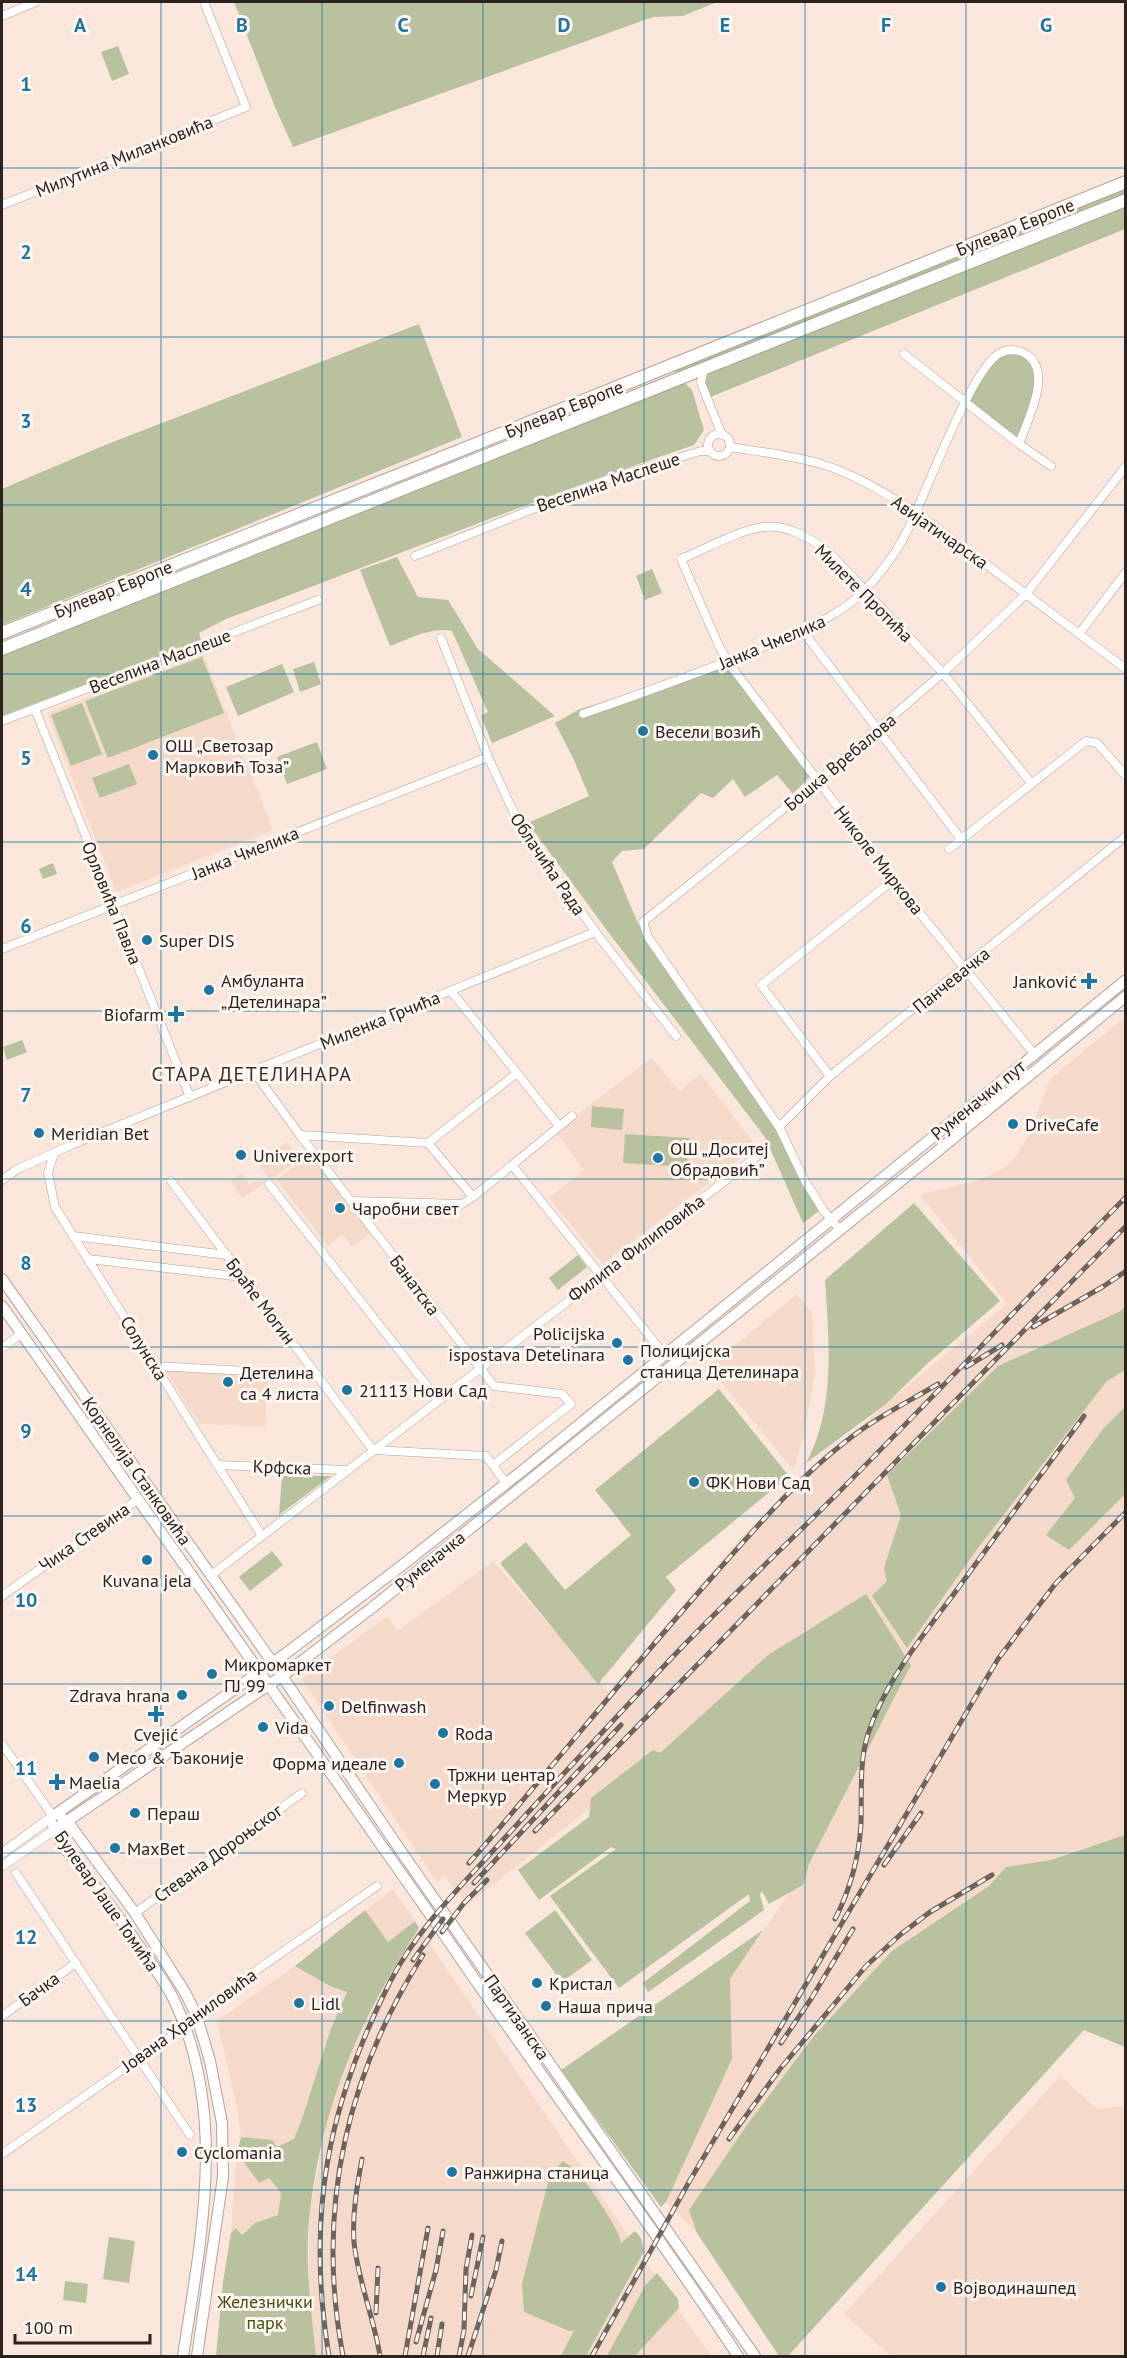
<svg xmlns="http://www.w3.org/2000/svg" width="1127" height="2358" font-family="'PT Sans',sans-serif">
<rect width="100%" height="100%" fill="#fae6db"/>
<g fill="#f5daca">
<polygon points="203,654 273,830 116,892 47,713"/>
<polygon points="1125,1017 1126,1899 793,2125 697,2233 666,2202 732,2059 730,1979 809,1864 867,1595 768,1655 660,1753 468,1904 444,1876 437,1882 302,1679 387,1616 398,1631 493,1561 608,1692 742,1536 805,1475 886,1404 1007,1304 920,1195 982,1179 997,1172 1007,1165 1015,1157 1030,1133 1050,1079"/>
<polygon points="652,1058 679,1091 701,1074 756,1146 603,1264 549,1198 584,1170 555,1131"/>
<polygon points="287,1142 299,1160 242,1198 230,1181 242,1173 250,1185 259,1180 262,1182 268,1178 257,1162"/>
<polygon points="311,1153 345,1196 343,1198 359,1219 361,1218 372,1232 352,1247 342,1234 328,1246 277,1180"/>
<polygon points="797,1294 812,1313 815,1373 803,1440 793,1470 709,1367"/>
<polygon points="166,1371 268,1376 265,1426 199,1424"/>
<polygon points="393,1889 415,1921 388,1942 347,1992 330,2031 303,2116 294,2139 277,2147 272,2140 241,2137 236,2102 217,2021 295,1966"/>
<polygon points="419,1928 678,2309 711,2356 316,2356 309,2284 309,2244 310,2211 325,2128 350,2052 364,2022 387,1976"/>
<polygon points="1060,2076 1097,2109 1125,2106 1125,2356 891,2356 844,2314"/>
<polygon points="237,2153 259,2182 268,2178 281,2193 278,2215 255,2223 241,2235 236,2228 231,2233"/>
</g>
<g fill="#b8c29e">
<polygon points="234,2 717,2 683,16 653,17 293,147 275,107"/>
<polygon points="118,46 129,74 112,81 101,52"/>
<polygon points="1125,187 1125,194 676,375 674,369"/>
<polygon points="1125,204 1125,229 708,398 705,390 704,377 708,373"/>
<polygon points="419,324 462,437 2,625 2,489 105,445"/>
<polygon points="1021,352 1039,371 1019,444 965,401 995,356"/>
<polygon points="684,382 692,390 704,430 694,445 598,478 226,619 199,633 201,640 2,716 2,656"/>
<path d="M397 557 418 597 448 600 478 649 555 716 492 743 481 716 488 712 452 631C433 626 408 639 390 646L360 570Z"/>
<polygon points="652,569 662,593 645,600 636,576"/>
<polygon points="202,657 224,713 108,758 85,701"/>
<polygon points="314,662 321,684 300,692 293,669"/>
<polygon points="728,662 812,774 793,794 777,775 745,797 733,779 713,798 701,793 644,849 622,851 612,862 640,928 779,1127 819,1211 803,1223 765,1137 606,929 528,823 589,796 574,760 555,723 578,710"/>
<polygon points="282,664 294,692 238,716 226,687"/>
<polygon points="82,703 102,754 71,766 51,715"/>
<polygon points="317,742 327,769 287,784 277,757"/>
<polygon points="129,764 137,784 100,798 92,778"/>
<polygon points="53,863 57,874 43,879 39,869"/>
<polygon points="22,1040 27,1052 7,1060 3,1047"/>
<polygon points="592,1106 624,1109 622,1130 591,1127"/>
<polygon points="625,1134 689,1138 687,1167 623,1163"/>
<path d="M914 1203 1000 1301 928 1363 886 1404 806 1463C836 1408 829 1340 825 1280Z"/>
<polygon points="578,1255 587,1267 558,1290 549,1278"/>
<polygon points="1125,1307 1125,1370 1106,1382 978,1548 907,1648 872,1596 887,1581 884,1568 901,1515 887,1475 998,1366 1119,1312"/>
<polygon points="719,1389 789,1476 666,1577 676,1590 598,1684 500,1563 526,1542 565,1590 631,1535 595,1490"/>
<polygon points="1125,1407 1125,1494 1069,1550 1046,1535 1075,1498 1066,1480 1103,1429"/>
<polygon points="282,1476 331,1476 279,1515"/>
<polygon points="272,1551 283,1565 250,1591 239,1577"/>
<polygon points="866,1594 911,1665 809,1864 803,1885 769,1904 762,1891 760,1894 764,1910 648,1992 643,1983 750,1901 749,1894 619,1988 550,1896 616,1849 611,1847 539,1900 518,1870 589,1817 591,1798 653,1750 660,1753 768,1655"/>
<polygon points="1125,1835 1125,2047 1084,2030 788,2356 779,2356 697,2233 689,2210 747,2125 813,2037 892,1951 989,1886 1006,1867 1051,1860"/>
<path d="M365 1910 388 1942 415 1921 419 1928C360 2018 323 2102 310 2211 304 2259 311 2308 316 2356H216L223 2282 231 2233 236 2228 242 2235 255 2223 278 2215 281 2193 269 2178 259 2183 237 2153 241 2137 272 2140 277 2147 294 2139 303 2116 330 2031 347 1992 332 1987 295 1966Z"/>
<polygon points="555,1910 592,1960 562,1982 525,1933"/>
<polygon points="763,1930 730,1979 732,2059 666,2202 661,2207 561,2070"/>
<path d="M563 2161C567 2164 572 2167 575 2170 585 2179 621 2231 621 2243L635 2231 641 2238 644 2251 586 2356H561L574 2330 569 2331 524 2312 522 2284 550 2175Z"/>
<polygon points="109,2237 135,2241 129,2283 103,2279"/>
<polygon points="657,2273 678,2299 679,2308 635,2356 607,2356 645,2286"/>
<polygon points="65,2281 88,2284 86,2303 63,2300"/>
</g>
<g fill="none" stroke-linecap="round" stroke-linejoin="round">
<g stroke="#b4a196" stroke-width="9">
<g id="minor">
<polyline points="2,16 36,2"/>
<polyline points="2,205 246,107 204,2"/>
<polyline points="904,354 1019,444 1051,466"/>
<polyline points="704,368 701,383 722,435"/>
<circle cx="719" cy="445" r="11"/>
<path d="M730 447C760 452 792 455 821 464 855 474 886 494 916 512L1126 669"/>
<polyline points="415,556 611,478 701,451 710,451"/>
<polyline points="802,630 961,839"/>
<polyline points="1079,634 1126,572"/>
<polyline points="441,638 488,757 520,826 600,938 676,1036"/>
<polyline points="35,709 190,1097"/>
<path d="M583 714C648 691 712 669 775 642 807 627 840 616 865 590 879 575 893 557 903 539 923 504 971 364 1002 352 1009 349 1017 350 1024 353 1055 369 1027 421 1019 444"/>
<polyline points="2,721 318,600"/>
<path d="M1032 784 943 673 829 552C812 539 786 524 764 527 738 530 706 549 681 559L719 646 728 662 893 880 1035 1055"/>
<polyline points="949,849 1086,741 1097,743 1126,776"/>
<polyline points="2,949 488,757"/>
<polyline points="451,991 517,1073"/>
<polyline points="254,1072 300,1135 428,1143"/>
<polyline points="830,1076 761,985 893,880"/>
<polyline points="559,1126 517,1073 428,1143 473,1197 572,1116"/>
<polyline points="779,1127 830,1076 1126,836"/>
<polyline points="300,1135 494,1386 562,1394 571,1404 493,1465"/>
<polyline points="54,1153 48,1173 55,1207 262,1536"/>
<polyline points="512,1165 664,1354"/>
<polyline points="2,1180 16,1170 71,1145 595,932"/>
<polyline points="171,1181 373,1450 486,1456 506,1483"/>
<polyline points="269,1184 438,1400"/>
<polyline points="352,1201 462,1204 473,1197"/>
<polyline points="840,1230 824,1211 805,1181 779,1127 648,937 643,922 797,798 943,673 1026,594 1126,466"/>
<polyline points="73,1236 227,1255"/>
<polyline points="88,1259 243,1277"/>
<polyline points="2,1348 21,1334"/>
<polyline points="155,1366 317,1375"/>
<polyline points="217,1465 348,1470"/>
<polyline points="210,1576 764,1151"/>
<polyline points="2,1596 137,1500"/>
<polyline points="2,1744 53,1816"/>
<polyline points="16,1873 190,2135"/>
<polyline points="135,1913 302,1793"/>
<polyline points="2,2016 76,1963"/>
<polyline points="2,2154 175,2033 254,1972 377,1886"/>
</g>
</g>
<g stroke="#b4a196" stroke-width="10">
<g id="tertiary">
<polyline points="2,1853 53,1816"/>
<polyline points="2,1866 54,1830"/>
</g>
</g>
<g stroke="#b4a196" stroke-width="12">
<g id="secondary">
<polyline points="2,1279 282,1676 405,1857 755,2356"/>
<path d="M2 1306 441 1930C538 2074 643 2211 738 2356"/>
<polyline points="53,1816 285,1654 396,1570 522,1471 1126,980"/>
<polyline points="62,1818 67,1821 135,1913 186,1994 197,2017 210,2061 222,2123 223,2177 197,2356"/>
<path d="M53 1825C56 1841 78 1864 88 1877 107 1901 125 1925 142 1950 153 1966 165 1982 174 2000 228 2113 201 2238 183 2356"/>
<polyline points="54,1830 282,1676 373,1607 934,1154 1126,996"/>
</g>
</g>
<g stroke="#b4a196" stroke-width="14">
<g id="primary">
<polyline points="2,633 461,450 1126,182"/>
<polyline points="2,649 1126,200"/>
</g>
</g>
<use href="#minor" stroke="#fff" stroke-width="8"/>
<use href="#tertiary" stroke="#fff" stroke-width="9"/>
<use href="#secondary" stroke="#fff" stroke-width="10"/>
<use href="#primary" stroke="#fff" stroke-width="12"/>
<g stroke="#6f635d" stroke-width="5">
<g id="rail">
<polyline points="1033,1327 1104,1286 1126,1271"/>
<polyline points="966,1367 1002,1345"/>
<polyline points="535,1831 1126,1226"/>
<path d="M469 1863C552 1768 630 1669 714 1575 756 1528 795 1481 845 1442 874 1419 906 1403 938 1384"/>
<polyline points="884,1865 921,1813"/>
<polyline points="474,1883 621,1725"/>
<path d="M835 1919C850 1890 859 1856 861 1824 862 1794 859 1762 868 1734 885 1681 923 1636 956 1591 998 1533 1041 1474 1084 1416"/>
<polyline points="442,1932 464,1903 487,1880"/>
<polyline points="413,1960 443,1919"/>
<polyline points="781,2043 811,1999 853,1929"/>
<polyline points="729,2139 780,2069 866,1966 901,1934 930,1912 992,1875"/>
<path d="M362 2159C357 2186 352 2215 354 2242 358 2281 374 2318 380 2356"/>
<polyline points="471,2296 483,2237"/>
<polyline points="376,2313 378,2268"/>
<polyline points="416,2342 436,2270 443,2231"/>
<path d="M329 2356C306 2216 327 2106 391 1980 416 1932 455 1892 491 1853 526 1815 560 1777 596 1739 626 1707 656 1674 686 1643 736 1592 788 1543 838 1493 935 1395 1030 1295 1126 1197"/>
<path d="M343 2356C316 2213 345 2078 423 1955"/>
<polyline points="405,2356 428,2228"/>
<polyline points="423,2356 431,2318"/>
<polyline points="437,2356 442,2324"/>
<polyline points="459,2356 464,2330 466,2269 472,2235"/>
<polyline points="468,2356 496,2270 502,2241"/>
<polyline points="592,2356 689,2182 998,1659 1056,1583 1126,1512"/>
</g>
</g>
<use href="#rail" stroke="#fef6f1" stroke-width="3" stroke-dasharray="9" stroke-linecap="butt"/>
</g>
<path fill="none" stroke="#1d75a4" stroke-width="1.5" stroke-opacity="0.55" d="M161 2V2356M322 2V2356M483 2V2356M644 2V2356M805 2V2356M966 2V2356M2 168H1126M2 337H1126M2 505H1126M2 674H1126M2 842H1126M2 1011H1126M2 1179H1126M2 1347H1126M2 1516H1126M2 1684H1126M2 1853H1126M2 2021H1126M2 2190H1126"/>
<g fill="#1d75a4" stroke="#fef6f1" stroke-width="2">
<circle cx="643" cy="731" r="6"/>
<circle cx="153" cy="755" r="6"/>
<circle cx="147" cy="940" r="6"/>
<path d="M1086 972h6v6h6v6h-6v6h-6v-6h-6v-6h6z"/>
<circle cx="209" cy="990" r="6"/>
<path d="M173 1005h6v6h6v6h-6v6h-6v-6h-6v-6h6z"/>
<circle cx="1013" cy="1124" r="6"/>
<circle cx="39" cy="1133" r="6"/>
<circle cx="241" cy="1155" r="6"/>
<circle cx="658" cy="1158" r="6"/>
<circle cx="340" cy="1208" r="6"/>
<circle cx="617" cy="1343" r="6"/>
<circle cx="628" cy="1360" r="6"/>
<circle cx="228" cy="1382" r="6"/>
<circle cx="347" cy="1390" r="6"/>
<circle cx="694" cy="1482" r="6"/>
<circle cx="147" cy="1560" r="6"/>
<circle cx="212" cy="1674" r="6"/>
<circle cx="182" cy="1695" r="6"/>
<circle cx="329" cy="1706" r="6"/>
<path d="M153 1705h6v6h6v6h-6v6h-6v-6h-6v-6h6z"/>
<circle cx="263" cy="1727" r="6"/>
<circle cx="443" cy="1733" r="6"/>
<circle cx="94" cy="1757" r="6"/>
<circle cx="399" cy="1763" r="6"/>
<path d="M54 1773h6v6h6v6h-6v6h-6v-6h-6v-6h6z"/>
<circle cx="435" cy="1784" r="6"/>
<circle cx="135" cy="1813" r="6"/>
<circle cx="115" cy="1848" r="6"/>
<circle cx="537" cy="1983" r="6"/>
<circle cx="299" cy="2003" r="6"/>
<circle cx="546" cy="2006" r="6"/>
<circle cx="182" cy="2152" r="6"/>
<circle cx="452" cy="2172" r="6"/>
<circle cx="941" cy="2287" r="6"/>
</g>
<g text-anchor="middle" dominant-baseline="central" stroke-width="6" stroke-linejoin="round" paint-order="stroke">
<g font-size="18" fill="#2b231f" stroke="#fef6f1">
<text transform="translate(124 156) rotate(-22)">Милутина Миланковића</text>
<text transform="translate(1015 227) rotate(-22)">Булевар Европе</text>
<text transform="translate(564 409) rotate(-22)">Булевар Европе</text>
<text transform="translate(608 482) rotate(-19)">Веселина Маслеше</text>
<text transform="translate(940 532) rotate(35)">Авијатичарска</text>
<text transform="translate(113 589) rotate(-22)">Булевар Европе</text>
<text transform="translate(864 593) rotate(45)">Милете Протића</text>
<text transform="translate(772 642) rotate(-23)">Јанка Чмелика</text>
<text transform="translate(160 661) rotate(-21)">Веселина Маслеше</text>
<text transform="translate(840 762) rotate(-40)">Бошка Вребалова</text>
<text transform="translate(245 853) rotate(-22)">Јанка Чмелика</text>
<text transform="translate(879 860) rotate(52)">Николе Миркова</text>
<text transform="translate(548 864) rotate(56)">Облачића Рада</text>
<text transform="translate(112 903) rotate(68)">Орловића Павла</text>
<text transform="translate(951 980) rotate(-39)">Панчевачка</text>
<text transform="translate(380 1020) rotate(-22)">Миленка Грчића</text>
<text transform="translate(978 1100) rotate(-39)">Руменачки пут</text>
<text transform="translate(636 1248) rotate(-37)">Филипа Филиповића</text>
<text transform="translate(415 1285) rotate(53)">Банатска</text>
<text transform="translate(261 1301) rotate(53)">Браће Могин</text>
<text transform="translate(144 1348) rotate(58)">Солунска</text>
<text transform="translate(282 1467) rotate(2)">Крфска</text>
<text transform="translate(137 1471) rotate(55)">Корнелија Станковића</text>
<text transform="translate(84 1537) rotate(-35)">Чика Стевина</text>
<text transform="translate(430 1561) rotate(-39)">Руменачка</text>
<text transform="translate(218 1853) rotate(-36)">Стевана Дороњског</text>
<text transform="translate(107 1901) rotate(55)">Булевар Јаше Томића</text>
<text transform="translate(39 1989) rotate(-36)">Бачка</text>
<text transform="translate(517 2017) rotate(55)">Партизанска</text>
<text transform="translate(189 2020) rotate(-36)">Јована Храниловића</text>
</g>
<g font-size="18" fill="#2b231f" stroke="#fef6f1" text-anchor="start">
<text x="655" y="731">Весели возић</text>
<text x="165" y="745">ОШ „Светозар<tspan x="165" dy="21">Марковић Тоза”</tspan></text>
<text x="159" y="940">Super DIS</text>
<text x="221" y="980">Амбуланта<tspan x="221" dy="21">„Детелинара”</tspan></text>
<text x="1077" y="981" text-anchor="end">Janković</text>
<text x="164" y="1014" text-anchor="end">Biofarm</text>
<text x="1025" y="1124">DriveCafe</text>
<text x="51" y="1133">Meridian Bet</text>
<text x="670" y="1148">ОШ „Доситеј<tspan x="670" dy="21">Обрадовић”</tspan></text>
<text x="253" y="1155">Univerexport</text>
<text x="352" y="1208">Чаробни свет</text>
<text x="605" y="1333" text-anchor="end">Policijska<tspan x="605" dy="21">ispostava Detelinara</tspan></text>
<text x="640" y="1350">Полицијска<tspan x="640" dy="21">станица Детелинара</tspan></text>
<text x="240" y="1372">Детелина<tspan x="240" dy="21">са 4 листа</tspan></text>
<text x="359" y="1390">21113 Нови Сад</text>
<text x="706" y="1482">ФК Нови Сад</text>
<text x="147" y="1580" text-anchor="middle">Kuvana jela</text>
<text x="224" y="1664">Микромаркет<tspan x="224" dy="21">ПЈ 99</tspan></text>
<text x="170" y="1695" text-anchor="end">Zdrava hrana</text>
<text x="341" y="1706">Delfinwash</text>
<text x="275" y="1727">Vida</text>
<text x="455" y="1733">Roda</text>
<text x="156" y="1734" text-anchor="middle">Cvejić</text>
<text x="106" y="1757">Месо &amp; Ђаконије</text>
<text x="387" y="1763" text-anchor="end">Форма идеале</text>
<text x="447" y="1774">Тржни центар<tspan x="447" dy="21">Меркур</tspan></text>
<text x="69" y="1782">Maelia</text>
<text x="147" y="1813">Пераш</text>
<text x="127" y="1848">MaxBet</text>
<text x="549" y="1983">Кристал</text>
<text x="311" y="2003">Lidl</text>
<text x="558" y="2006">Наша прича</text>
<text x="194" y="2152">Cyclomania</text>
<text x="464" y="2172">Ранжирна станица</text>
<text x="953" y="2287">Војводинашпед</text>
</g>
<g font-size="18" fill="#43510d" stroke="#fef6f1">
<text x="265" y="2301">Железнички<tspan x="265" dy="21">парк</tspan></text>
</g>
<g font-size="20" letter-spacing="1.5" fill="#3c2d24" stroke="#fef6f1">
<text x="252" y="1074">СТАРА ДЕТЕЛИНАРА</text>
</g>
</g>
<g font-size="20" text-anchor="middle" font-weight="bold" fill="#1d75a4" stroke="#fef6f1" stroke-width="6" stroke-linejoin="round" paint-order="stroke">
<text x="80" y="32">A</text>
<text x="242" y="32">B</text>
<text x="403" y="32">C</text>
<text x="564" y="32">D</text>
<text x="725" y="32">E</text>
<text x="886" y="32">F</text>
<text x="1046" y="32">G</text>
<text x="26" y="91">1</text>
<text x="26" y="259">2</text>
<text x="26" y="428">3</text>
<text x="26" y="596">4</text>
<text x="26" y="765">5</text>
<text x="26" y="933">6</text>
<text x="26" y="1102">7</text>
<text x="26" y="1270">8</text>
<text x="26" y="1438">9</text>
<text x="26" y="1607">10</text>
<text x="26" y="1775">11</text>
<text x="26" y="1944">12</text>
<text x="26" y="2112">13</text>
<text x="26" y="2281">14</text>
</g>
<rect width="1127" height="2358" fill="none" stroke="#2b231f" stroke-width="6"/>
<path d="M15 2334v9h135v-9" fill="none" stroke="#2b231f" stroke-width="3"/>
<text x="24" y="2334" font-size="18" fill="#2b231f" stroke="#fef6f1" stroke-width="4.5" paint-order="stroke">100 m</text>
</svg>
